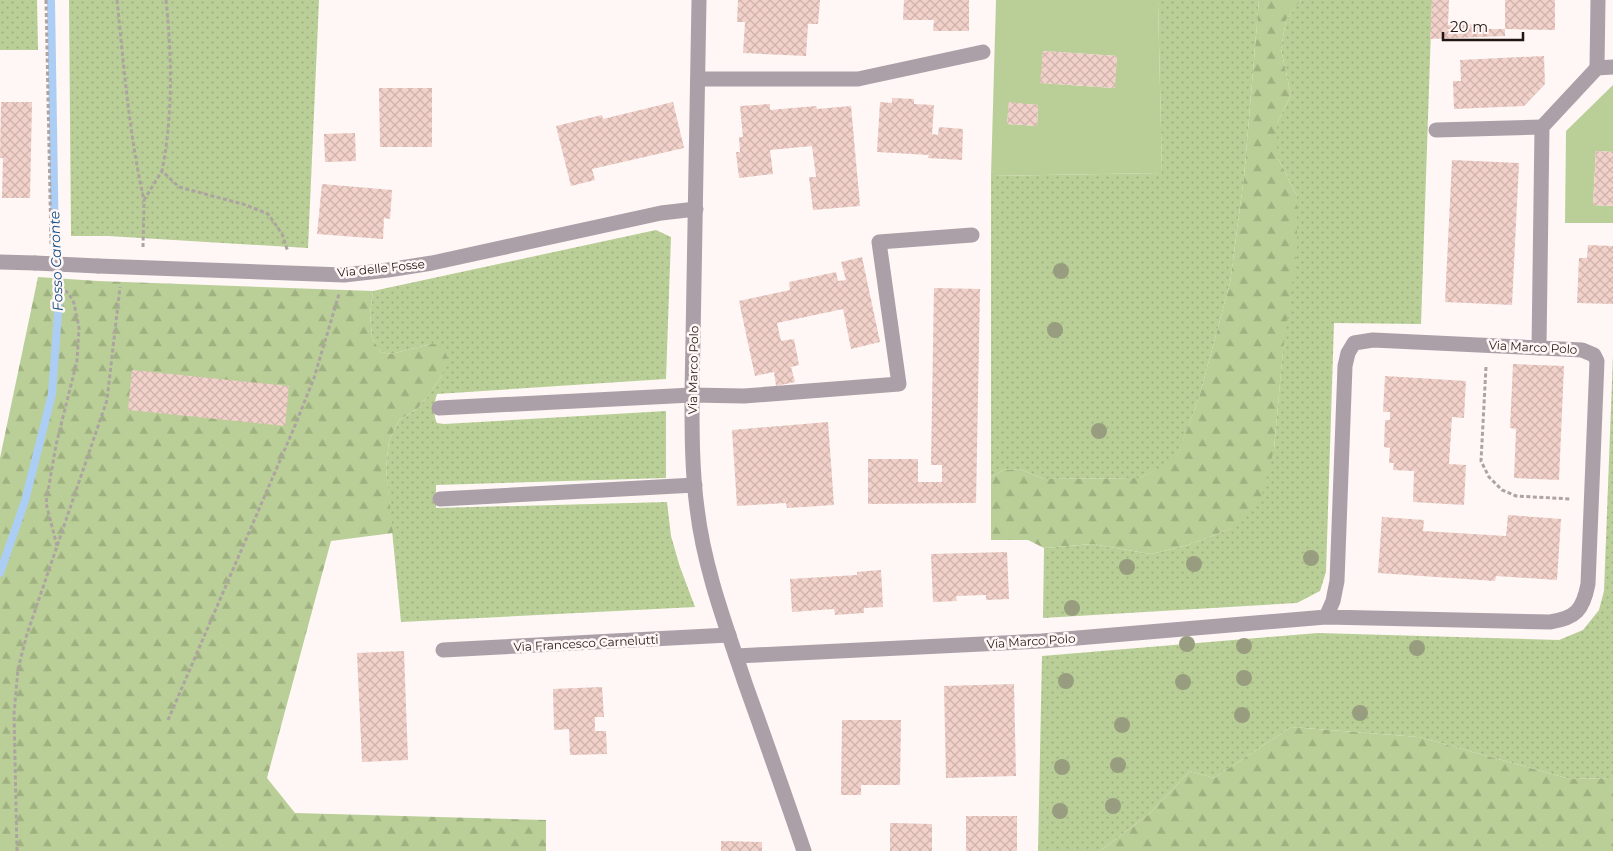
<svg xmlns="http://www.w3.org/2000/svg" width="1613" height="851" font-family="Montserrat,sans-serif">
<defs>
<pattern id="grass-dots" width="8" height="8" patternUnits="userSpaceOnUse" patternTransform="scale(1.25)"><rect width="8" height="8" fill="#bacf97"/><path d="M2 2h.1M6 6h.1" fill="none" stroke="#a0b181" stroke-width="1.8" stroke-linecap="round"/></pattern>
<pattern id="forest-firs" width="22" height="20" patternUnits="userSpaceOnUse" patternTransform="scale(1.25)"><rect width="22" height="20" fill="#bacf97"/><path d="M5 1l3.5 6h-7zM16 11l3.5 6h-7z" fill="#a0b181"/></pattern>
<pattern id="building-cross-hatch" width="8" height="8" patternUnits="userSpaceOnUse" patternTransform="scale(1.25)"><rect width="8" height="8" fill="#f1d1c9"/><path d="M0 0l8 8M0 8l8-8" fill="none" stroke="#ceb3ac"/></pattern>
</defs>
<rect width="100%" height="100%" fill="#fef7f5"/>
<g fill="url(#grass-dots)">
<polygon points="0,0 37,0 38,50 0,50"/>
<polygon points="69,0 319,0 308,248 108,236 71,236"/>
<polygon points="1158,0 1259,0 1244,177 1230,283 1200,394 1176,460 1140,478 1044,479 1020,469 1003,470 991,477 991,176 1162,173"/>
<polygon points="1301,0 1432,0 1421,324 1334,323 1326,572 1320,591 1297,603 1043,618 1044,548 1092,544 1151,554 1188,545 1230,529 1274,449 1297,196 1277,156 1277,123 1291,95 1281,49 1286,20"/>
<path d="M656 230 671 237 666 379 437 394C434 402 433 416 437 423L444 424 666 411V478L436 485V508L667 502 671 536 680 567 695 607 401 622 386 469 389 441 399 420 417 409 428 396 442 375 431 344 391 354 381 352 372 338 370 314 373 291Z"/>
<polygon points="1613,355 1613,778 1570,779 1419,737 1291,727 1214,778 1190,771 1149,814 1100,851 1038,851 1042,656 1318,633 1559,640 1583,630 1599,610 1604,591"/>
</g>
<g fill="url(#forest-firs)">
<polygon points="1259,0 1301,0 1286,20 1281,49 1291,95 1277,123 1277,156 1297,196 1297,249 1283,351 1274,449 1260,502 1230,529 1188,545 1151,554 1092,544 1044,548 1028,540 991,540 991,477 1003,470 1020,469 1044,479 1140,478 1176,459 1200,394 1230,283 1244,177"/>
<polygon points="38,277 98,281 373,291 370,314 372,338 381,352 391,354 431,344 443,345 447,357 442,375 428,396 417,409 399,420 389,441 386,469 393,533 331,541 267,778 295,813 546,820 546,851 0,851 0,458"/>
<polygon points="1291,727 1419,737 1570,779 1613,778 1613,851 1100,851 1149,814 1190,771 1214,778"/>
</g>
<g fill="#bacf97" fill-rule="evenodd">
<path d="M996 0H1158L1162 173 991 176ZM1043 51 1117 56 1114 88 1041 83ZM1009 103 1038 105 1037 126 1007 124Z"/>
<polygon points="1613,85 1613,152 1596,151 1593,205 1613,206 1613,223 1565,223 1566,131"/>
</g>
<g fill="none" stroke-linecap="round" stroke-linejoin="round">
<polyline stroke="#adcef4" stroke-width="8" points="0,573 25,501 52,394 59,300 55,250 51,0"/>
</g>
<g fill="url(#building-cross-hatch)">
<polygon points="738,0 820,0 818,24 808,24 806,56 743,53 745,22 737,22"/>
<polygon points="904,0 969,0 969,31 933,31 934,20 903,20"/>
<polygon points="1432,0 1449,0 1448,25 1488,24 1488,29 1505,29 1505,36 1430,39"/>
<polygon points="1505,0 1555,0 1555,30 1505,29"/>
<polygon points="1043,51 1117,56 1115,88 1040,83"/>
<polygon points="1544,56 1545,84 1524,106 1454,109 1453,81 1461,81 1460,60"/>
<polygon points="379,88 432,88 432,147 380,147"/>
<polygon points="892,98 914,99 914,104 934,105 932,134 938,135 939,127 963,129 962,160 928,158 929,155 877,152 880,102 892,103"/>
<polygon points="1,102 32,102 30,198 2,198 3,158 0,158"/>
<polygon points="673,102 684,148 592,169 595,180 571,186 556,126 602,115 603,119"/>
<polygon points="1009,102 1038,105 1037,126 1007,124"/>
<polygon points="770,104 770,110 816,106 817,109 851,106 860,206 813,210 809,177 816,177 812,146 770,150 773,174 739,178 736,152 740,152 739,137 743,137 740,106"/>
<polygon points="355,133 356,161 325,162 324,134"/>
<polygon points="1596,151 1613,152 1613,206 1593,205"/>
<polygon points="1452,160 1519,163 1512,305 1445,302"/>
<polygon points="322,184 392,190 390,219 384,218 383,239 317,234"/>
<polygon points="1588,245 1613,246 1613,304 1577,303 1579,258 1587,258"/>
<polygon points="862,257 880,342 851,349 843,309 777,323 781,341 794,339 799,365 791,367 795,382 776,386 774,372 755,376 739,301 790,290 789,282 836,272 838,281 846,280 841,262"/>
<polygon points="934,288 980,289 976,503 868,504 868,459 918,459 918,482 942,482 942,465 931,465"/>
<polygon points="1513,364 1564,366 1559,480 1514,478 1516,429 1510,428"/>
<polygon points="132,370 289,386 285,426 128,410"/>
<polygon points="1385,376 1466,381 1464,418 1452,417 1449,464 1466,465 1464,505 1413,502 1414,471 1393,470 1394,463 1389,463 1390,448 1384,447 1385,420 1390,420 1390,412 1383,412"/>
<polygon points="828,422 834,505 787,508 786,503 737,506 732,430"/>
<polygon points="1508,515 1561,519 1557,580 1496,576 1495,581 1378,573 1382,517 1424,520 1423,531 1506,536"/>
<polygon points="1007,552 1009,599 986,600 986,595 956,596 957,601 933,602 931,554"/>
<polygon points="881,570 883,607 864,608 864,613 835,615 834,609 792,612 790,579 857,575 857,572"/>
<polygon points="404,651 408,760 362,762 357,653"/>
<polygon points="1014,684 1016,776 946,778 944,686"/>
<polygon points="602,687 604,717 595,717 595,731 606,731 607,754 570,755 569,729 554,730 553,689"/>
<polygon points="842,720 901,720 900,785 861,785 861,795 841,795"/>
<rect x="966" y="816" width="51" height="35"/>
<polygon points="890,823 932,824 932,851 890,851"/>
<polygon points="721,841 762,842 762,851 721,851"/>
</g>
<g fill="none" stroke-linecap="round" stroke-linejoin="round">
<g stroke="#ada4a2" stroke-width="3" stroke-dasharray="4 2.5" stroke-linecap="butt">
<polyline points="46,0 51,244"/>
<path d="M117 0C124 67 129 134 144 200L162 171"/>
<path d="M166 0C172 58 173 114 162 171L179 187 246 205 268 214 282 234 288 252"/>
<polyline points="143,247 144,200"/>
<polyline points="1486,367 1481,461 1489,477 1502,490 1516,496 1571,499"/>
<polyline points="57,546 46,503 56,445 77,361 79,328 74,303 69,294 59,285"/>
<polyline points="168,720 294,428 314,378 339,294"/>
<polyline points="17,851 14,714 18,669 27,634 107,400 120,287"/>
</g>
<g stroke="#aca0a8" stroke-width="15">
<path d="M699 0 692 395C692 433 692 471 697 508 704 568 726 626 745 683 765 739 785 795 804 851"/>
<polyline points="1597,68 1598,0"/>
<polyline points="1597,68 1613,67"/>
<polyline points="698,79 858,79 983,52"/>
<polyline points="1436,130 1542,127"/>
<polyline points="0,262 35,263"/>
<polyline points="98,266 344,275 388,270 432,263 661,213 696,209"/>
<polyline points="1539,348 1542,127 1597,68"/>
<polyline points="439,408 692,395 744,396 899,384 879,242 972,235"/>
<polyline points="440,499 695,485"/>
<polyline points="443,650 729,635"/>
<path d="M736 656 1042 641 1326 617 1550 622C1576 618 1583 610 1588 584L1597 361 1594 355 1582 350 1373 340 1354 343 1348 353 1345 366 1337 581 1333 601 1326 617"/>
</g>
<polyline stroke="#aca0a8" stroke-width="15" points="35,263 98,266"/>
</g>
<g fill="#979d7e">
<circle cx="1061" cy="271" r="8"/>
<circle cx="1055" cy="330" r="8"/>
<circle cx="1099" cy="431" r="8"/>
<circle cx="1311" cy="558" r="8"/>
<circle cx="1194" cy="564" r="8"/>
<circle cx="1127" cy="567" r="8"/>
<circle cx="1072" cy="608" r="8"/>
<circle cx="1187" cy="644" r="8"/>
<circle cx="1244" cy="646" r="8"/>
<circle cx="1417" cy="648" r="8"/>
<circle cx="1244" cy="678" r="8"/>
<circle cx="1066" cy="681" r="8"/>
<circle cx="1183" cy="682" r="8"/>
<circle cx="1360" cy="713" r="8"/>
<circle cx="1242" cy="715" r="8"/>
<circle cx="1122" cy="725" r="8"/>
<circle cx="1118" cy="765" r="8"/>
<circle cx="1062" cy="767" r="8"/>
<circle cx="1113" cy="806" r="8"/>
<circle cx="1060" cy="811" r="8"/>
</g>
<g text-anchor="middle" dominant-baseline="central" stroke-width="5" stroke-linejoin="round" paint-order="stroke">
<g font-size="12" fill="#211612" stroke="#fef7f5">
<text transform="translate(381 268) rotate(-6)">Via delle Fosse</text>
<text transform="translate(1533 347) rotate(3)">Via Marco Polo</text>
<text transform="translate(693 370) rotate(-89)">Via Marco Polo</text>
<text transform="translate(1031 641) rotate(-4)">Via Marco Polo</text>
<text transform="translate(586 643) rotate(-3)">Via Francesco Carnelutti</text>
</g>
<g font-size="14" font-style="italic" fill="#124c84" stroke="#fef7f5">
<text transform="translate(56 261) rotate(-92)">Fosso Caronte</text>
</g>
</g>
<path d="M1443 32v8h80v-8" fill="none" stroke="#211612" stroke-width="2.5"/>
<text x="1450" y="32" font-size="15" fill="#211612" stroke="#fef7f5" stroke-width="4" paint-order="stroke">20 m</text>
</svg>
